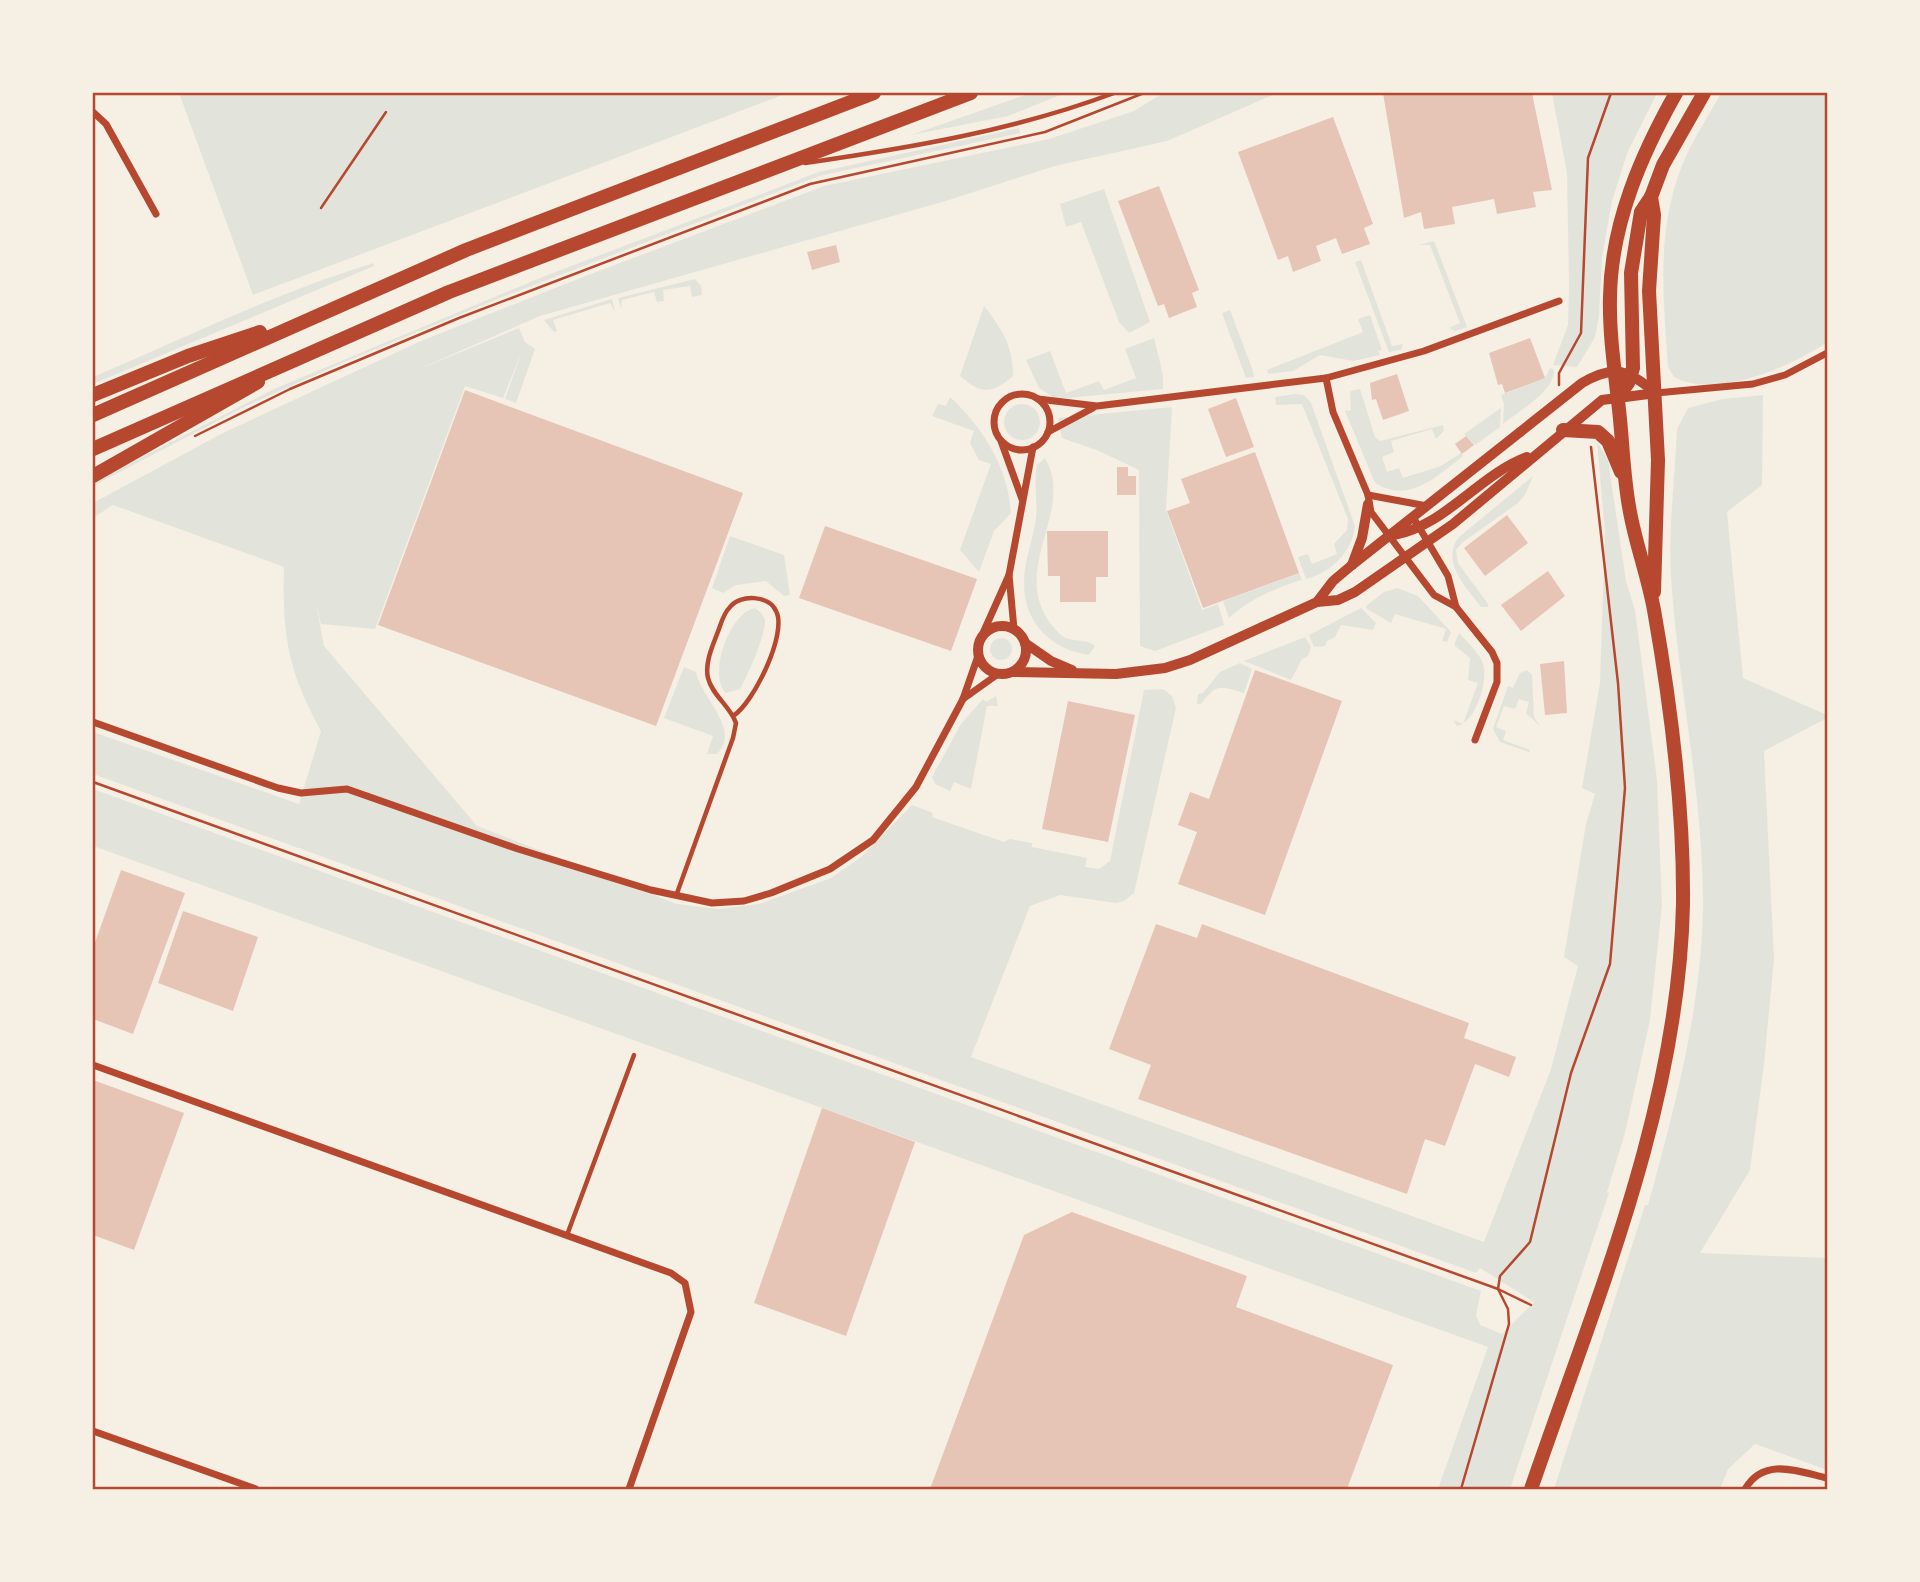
<svg xmlns="http://www.w3.org/2000/svg" width="1920" height="1582" font-family="Manrope,sans-serif">
<rect width="100%" height="100%" fill="#f6efe4"/>
<g fill="#e2e4dc">
<polygon points="179,93 788,93 253,295"/>
<polygon points="1031,93 1063,94 1008,116 911,135"/>
<path d="M1163 93H1277L1167 141 1055 166 949 200 540 316 412 372 519 328 525 342 535 349 516 403 505 399 522 351 503 398 465 386 375 629 321 624 316 604 324 646 477 826 677 904 718 909 759 904 831 878 861 857 912 805 933 813 932 817 1004 842 1010 839 1032 843V847L1087 858 1085 867 1099 869 1110 861 1144 690 1163 689 1172 696 1176 708 1134 893 1124 901 1116 903 1060 895 1030 906 971 1057 1484 1242 1551 1069 1578 966 1564 957 1586 824 1595 794 1582 788 1600 683 1605 532 1597 442 1608 460 1626 581 1635 610 1657 780 1662 905 1650 1020 1625 1133 1607 1192 1609 1193 1510 1489H1438L1488 1347 93 846V789L1481 1291 1476 1315 1480 1325 1502 1334 1534 1302 1480 1268 1476 1273 93 774V732L299 804 321 731C288 671 282 635 284 567L113 505 93 518V503L223 433 421 341 583 277 824 186 1049 139 1134 111Z"/>
<polygon points="1552,93 1657,93 1628,151 1612,201 1602,257 1599,316 1595,337 1577,367 1553,365 1568,325 1569,284 1567,173"/>
<path d="M1721 93H1827V342C1793 366 1715 400 1674 377L1668 367C1663 294 1655 223 1687 154 1697 133 1710 113 1721 93Z"/>
<polygon points="1019,128 1020,133 819,176 500,298 342,363 244,407 93,486 98,480 274,389 545,276 819,172"/>
<polygon points="1104,189 1150,322 1129,333 1119,322 1081,222 1066,227 1060,204"/>
<polygon points="1434,241 1467,327 1455,331 1449,328 1460,323 1430,245 1419,245"/>
<polygon points="1361,260 1392,346 1403,344 1401,350 1389,352 1355,262"/>
<path d="M374 263V266L93 384V377C187 337 275 293 374 263Z"/>
<polygon points="695,279 701,286 702,295 692,297 690,286 663,290 664,301 657,302 654,292 622,300 621,309 618,298"/>
<polygon points="612,299 615,312 610,303 553,320 557,331 554,332 544,320"/>
<path d="M984 306C1002 329 1013 346 1013 376 992 394 982 395 960 376Z"/>
<polygon points="1230,310 1253,371 1254,377 1246,378 1222,313"/>
<polygon points="1370,315 1382,350 1378,351 1380,355 1353,361 1320,355 1293,371 1268,374 1267,370 1363,332 1358,319"/>
<polygon points="1154,338 1163,375 1163,389 1056,399 1039,388 1026,360 1050,351 1066,393 1099,381 1104,390 1136,378 1125,349"/>
<path d="M1550 368 1554 370C1554 392 1520 410 1503 424L1504 404 1501 395 1545 378Z"/>
<path d="M1360 389 1375 437 1380 441 1443 425 1444 431 1436 439 1432 429 1391 441 1394 452 1382 457 1387 472 1399 468 1403 478 1441 466 1461 453 1463 456C1436 477 1409 504 1375 483L1345 411 1351 410 1350 391Z"/>
<path d="M1295 394 1304 395 1311 403 1355 526C1352 552 1331 573 1306 579L1298 557 1308 554 1312 564 1337 554 1334 544 1347 530 1348 519 1302 404 1276 405 1275 397Z"/>
<path d="M1763 395 1762 485 1727 512 1743 678 1827 715V718L1764 751 1774 959 1764 1064 1750 1170 1700 1253 1827 1258V1470L1755 1444 1728 1469 1720 1489H1554L1645 1205H1648C1675 1107 1702 1006 1703 904 1703 793 1678 686 1671 577 1668 528 1675 477 1677 429L1688 408 1723 399Z"/>
<path d="M950 397C983 428 1008 467 1011 513L994 531 979 572 960 550 991 464 979 460 970 443 974 431 932 416 938 404 946 406Z"/>
<circle cx="1022" cy="422" r="18"/>
<polygon points="1172,407 1166,510 1202,610 1218,604 1224,625 1155,651 1140,646 1139,470 1099,451 1062,438 1058,418"/>
<polygon points="1501,408 1500,427 1475,445 1464,434"/>
<path d="M1045 458C1078 514 1000 576 1060 634 1070 644 1085 637 1095 646L1089 655C1051 650 1023 622 1024 582 1024 561 1033 540 1036 518 1038 500 1033 483 1037 465Z"/>
<path d="M1533 476 1525 495 1518 503 1463 542 1456 550 1458 563 1488 604V607H1481C1466 587 1440 561 1459 537Z"/>
<polygon points="730,536 784,555 790,595 784,596 766,581 736,585 723,593 712,588"/>
<path d="M1299 573 1302 580C1275 588 1250 599 1229 618L1223 601Z"/>
<polygon points="1397,588 1418,596 1451,632 1447,642 1442,641 1446,629 1395,614 1391,623 1367,609 1366,606 1384,592"/>
<path d="M755 608C760 612 764 614 765 621 766 634 747 677 740 689L726 693C707 675 730 612 755 608Z"/>
<polygon points="1361,608 1376,623 1373,630 1341,625 1335,637 1327,641 1325,646 1314,647 1309,635"/>
<path d="M1459 633C1467 642 1479 652 1483 664 1489 681 1475 723 1457 726L1453 720 1463 724 1478 683 1468 680 1470 658 1454 645Z"/>
<polygon points="1305,637 1311,647 1308,656 1302,659 1291,680 1244,661"/>
<circle cx="1001" cy="649" r="11"/>
<path d="M1240 663 1252 669 1244 693C1219 685 1216 684 1201 704H1197L1198 694 1203 693 1220 672Z"/>
<path d="M684 667 696 672C701 698 742 730 717 754H707L713 736 664 718Z"/>
<polygon points="1527,670 1532,675 1534,717 1540,726 1526,713 1529,702 1519,699 1515,709 1504,706 1496,727 1506,731 1503,740 1530,750 1529,752 1500,742 1493,729 1508,686 1513,688 1520,673"/>
<polygon points="996,696 998,706 987,706 971,789 954,782 950,791 935,784 932,777 961,724 983,699 986,702"/>
</g>
<g fill="#e6c5b7">
<polygon points="1383,93 1532,93 1552,190 1533,192 1536,207 1497,214 1494,199 1452,207 1455,224 1424,229 1421,212 1404,218"/>
<polygon points="1333,117 1373,224 1364,228 1370,244 1342,254 1336,238 1316,246 1321,261 1293,272 1288,256 1278,260 1238,152"/>
<polygon points="1159,186 1199,290 1192,293 1197,307 1169,318 1164,304 1158,306 1118,201"/>
<polygon points="836,245 840,262 812,270 807,252"/>
<polygon points="1530,338 1545,378 1505,393 1502,384 1498,385 1489,353"/>
<polygon points="1397,374 1409,411 1383,420 1376,399 1372,400 1370,383"/>
<polygon points="465,390 743,493 656,726 378,625"/>
<polygon points="1236,398 1254,447 1226,457 1208,409"/>
<polygon points="1466,436 1474,445 1462,454 1455,444"/>
<polygon points="1255,452 1299,573 1203,608 1167,511 1190,503 1181,479"/>
<polygon points="1117,467 1128,467 1128,476 1136,476 1136,495 1117,495"/>
<polygon points="1507,515 1528,543 1485,576 1464,548"/>
<polygon points="825,526 977,579 951,651 799,598"/>
<polygon points="1047,531 1108,531 1108,577 1096,577 1096,602 1060,602 1060,576 1048,576"/>
<polygon points="1548,571 1565,596 1521,631 1501,605"/>
<polygon points="1564,661 1567,713 1545,715 1540,664"/>
<polygon points="1255,670 1342,701 1265,915 1178,884 1197,832 1178,825 1190,792 1209,799"/>
<polygon points="1068,701 1135,715 1108,842 1042,829"/>
<polygon points="121,870 185,893 133,1034 93,1019 93,948"/>
<polygon points="183,911 258,937 233,1011 158,983"/>
<polygon points="1156,924 1197,938 1202,924 1469,1023 1464,1038 1516,1057 1509,1077 1475,1064 1445,1146 1425,1139 1407,1194 1138,1099 1151,1065 1109,1049"/>
<polygon points="93,1080 184,1113 134,1250 93,1235"/>
<polygon points="822,1108 915,1142 846,1336 754,1303"/>
<polygon points="1072,1212 1247,1276 1236,1307 1393,1365 1347,1489 930,1489 1024,1235"/>
</g>
<g fill="none" stroke-linecap="round" stroke-linejoin="round">
<g stroke="#b5482f" stroke-width="2.5">
<polyline points="321,208 386,112"/>
<polyline points="1559,385 1559,373 1581,333 1588,158 1611,93"/>
<polyline points="195,436 290,389 459,318 810,184 1045,132 1144,93"/>
<polyline points="93,782 1498,1289 1531,1305"/>
<polyline points="1461,1489 1509,1324 1508,1309 1498,1289 1500,1276 1530,1242 1571,1073 1610,964 1625,788 1618,683 1591,447"/>
</g>
<g stroke="#b5482f" stroke-width="4.5">
<path d="M805 163C909 148 1016 130 1114 93"/>
<path d="M676 896 733 738 736 723C730 706 712 695 708 678 704 661 715 641 720 626 722 620 725 612 730 607 740 594 769 595 776 611 788 633 753 704 733 716"/>
<polyline points="567,1235 634,1055"/>
</g>
<g stroke="#b5482f" stroke-width="7">
<polyline points="93,112 106,124 156,214"/>
<polyline points="1326,378 1333,412 1368,495 1371,512 1434,595 1456,607 1492,652 1497,663 1497,682 1475,740"/>
<polyline points="1656,393 1753,384 1785,375 1827,353"/>
<circle cx="1022" cy="422" r="28"/>
<polyline points="1038,399 1097,406 1326,378 1424,351 1559,301"/>
<polyline points="1048,432 1093,408"/>
<polyline points="1001,441 1022,499"/>
<polyline points="1368,495 1427,506"/>
<polyline points="1413,517 1448,576 1456,607"/>
<polyline points="1009,575 1014,629"/>
<polyline points="983,633 1009,575 1033,447"/>
<polyline points="963,699 998,674"/>
<polyline points="93,722 278,788 301,793 347,789 518,849 651,890 712,903 744,901 771,893 830,869 873,840 916,787 963,699 978,656"/>
<polyline points="93,1065 671,1273 685,1283 691,1312 629,1489"/>
<polyline points="93,1431 256,1489"/>
<path d="M1745 1489C1764 1457 1797 1471 1827 1478"/>
</g>
<g stroke="#b5482f" stroke-width="10">
<path d="M1394 535C1445 526 1479 475 1527 457"/>
<polyline points="1352,565 1362,538 1368,504"/>
<path d="M1317 602 1333 581 1352 565 1582 383C1615 363 1628 371 1656 393"/>
<circle cx="1002" cy="650" r="24"/>
<polyline points="1025,643 1051,661 1072,670"/>
<polyline points="1013,672 1116,674 1165,668 1190,660 1317,602 1338,600 1355,592 1453,524 1602,400 1656,393"/>
</g>
<g stroke="#b5482f" stroke-width="14">
<polyline points="93,395 188,356 260,332"/>
<polyline points="1618,397 1628,383 1633,368 1631,273 1641,212 1651,197"/>
<polyline points="93,415 466,250 874,93"/>
<polyline points="1563,430 1598,432 1608,441 1621,472"/>
<polyline points="93,449 449,292 971,93"/>
<polyline points="93,476 258,382"/>
<polyline points="1654,592 1658,460 1649,291 1654,215 1651,197 1663,165 1704,93"/>
<path d="M1531 1489C1595 1302 1679 1106 1683 904 1684 807 1671 706 1654 610 1648 577 1636 545 1630 512 1624 482 1623 450 1620 419 1616 378 1609 338 1610 297 1611 224 1641 155 1676 93"/>
</g>
</g>
<rect width="1920" height="1582" fill="none" stroke="#f6efe4" stroke-width="189"/>
<rect x="94" y="94" width="1732" height="1394" fill="none" stroke="#b5482f" stroke-width="2.5"/>
</svg>
